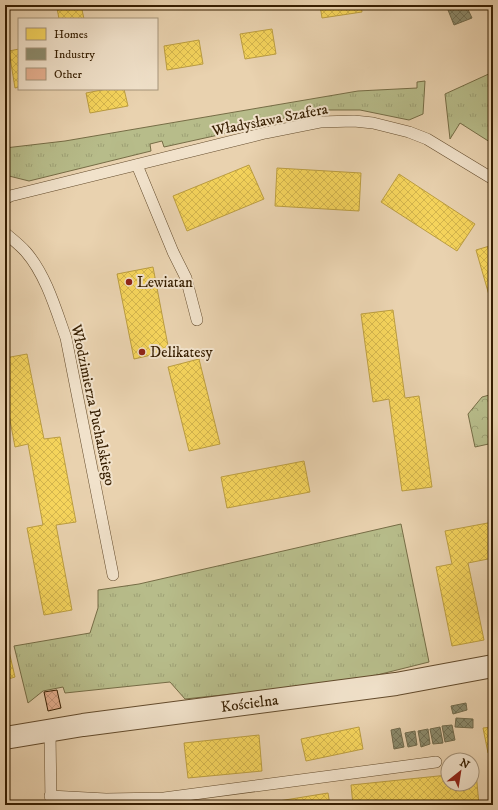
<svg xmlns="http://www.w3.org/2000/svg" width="498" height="810" font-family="'IM FELL DW Pica',serif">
<defs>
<pattern id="grass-tufts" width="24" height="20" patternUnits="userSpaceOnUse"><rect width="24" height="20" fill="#b7bc8a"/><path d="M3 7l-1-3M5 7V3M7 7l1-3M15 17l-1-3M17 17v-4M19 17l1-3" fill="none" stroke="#9ea175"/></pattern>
<pattern id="park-crowns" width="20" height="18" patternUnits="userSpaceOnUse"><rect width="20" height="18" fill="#b7bc8a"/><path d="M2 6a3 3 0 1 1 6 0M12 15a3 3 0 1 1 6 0" fill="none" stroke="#9ea175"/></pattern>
<pattern id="homes-cross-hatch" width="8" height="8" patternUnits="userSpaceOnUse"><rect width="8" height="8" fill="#f6d55c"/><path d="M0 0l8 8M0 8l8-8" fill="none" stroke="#d4b64e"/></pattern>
<pattern id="industry-cross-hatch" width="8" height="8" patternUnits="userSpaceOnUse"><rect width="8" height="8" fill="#8c8c6e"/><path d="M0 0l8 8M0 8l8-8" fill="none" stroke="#737258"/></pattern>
<pattern id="building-cross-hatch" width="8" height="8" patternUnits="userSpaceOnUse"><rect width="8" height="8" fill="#e6b090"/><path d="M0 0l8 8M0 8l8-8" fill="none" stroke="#c6977a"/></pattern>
</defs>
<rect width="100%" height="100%" fill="#e9d2af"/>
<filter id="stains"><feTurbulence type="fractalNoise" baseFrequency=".005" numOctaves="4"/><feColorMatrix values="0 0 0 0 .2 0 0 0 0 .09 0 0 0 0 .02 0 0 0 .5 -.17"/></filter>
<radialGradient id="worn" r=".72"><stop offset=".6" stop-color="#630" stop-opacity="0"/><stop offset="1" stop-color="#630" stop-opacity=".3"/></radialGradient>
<g fill="url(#grass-tufts)" stroke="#766d46">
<polygon points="493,72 493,144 460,123 450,139 445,94"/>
<polygon points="425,81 423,114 409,120 360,110 324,110 274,120 223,134 164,147 162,141 150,144 151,151 29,181 5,175 5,148 65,141 358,91 417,88 417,82"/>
<polygon points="401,524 429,662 353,681 185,699 170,682 65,693 63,687 43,691 28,703 14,646 90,633 98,608 98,590 139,584"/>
</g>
<polygon fill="url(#park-crowns)" stroke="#766d46" points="493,394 493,443 475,447 468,414 482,397"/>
<g fill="url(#homes-cross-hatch)" stroke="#bc9e41">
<polygon points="75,5 81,5 84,19 59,19 57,8"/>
<polygon points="320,5 361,5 362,12 322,18"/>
<polygon points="272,29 276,54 245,59 240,34"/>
<polygon points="199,40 203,64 167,70 164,46"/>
<polygon points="19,49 19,87 15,88 9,51"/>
<polygon points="107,89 124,89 128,106 90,113 86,93"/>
<polygon points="249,165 264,199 187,231 173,196"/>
<polygon points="277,168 361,173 359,211 275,206"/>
<polygon points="399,174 475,224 457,251 381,202"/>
<polygon points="493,245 493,309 476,250"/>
<polygon points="153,267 169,351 134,359 117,274"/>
<polygon points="393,310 405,398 419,396 432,487 402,491 389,399 373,402 361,314"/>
<polygon points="27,354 44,439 60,437 76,522 56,525 72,610 44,615 27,528 43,525 28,444 15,447 5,393 5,358"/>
<polygon points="199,359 220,444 189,451 168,367"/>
<polygon points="304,461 310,492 227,508 221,477"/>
<polygon points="493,522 493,558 468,563 484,640 452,646 436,567 452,564 445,531"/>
<polygon points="8,647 15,677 5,680 5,648"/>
<polygon points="359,727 363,749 306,761 301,739"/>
<polygon points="493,727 493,752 488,753 483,728"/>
<polygon points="259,735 262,771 188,778 184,743"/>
<polygon points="476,772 479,805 353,805 351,785 448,775 448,784 472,784 472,773"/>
<polygon points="328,793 330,805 254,805"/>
</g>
<g fill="url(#industry-cross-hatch)" stroke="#726b4d">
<polygon points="446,5 466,5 472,18 454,25"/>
<polygon points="466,703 467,710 453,714 451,706"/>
<polygon points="456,718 473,719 473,728 455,727"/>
<polygon points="452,725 455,740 445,742 442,726"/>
<polygon points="440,727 443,743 433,744 430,729"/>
<polygon points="400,728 404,747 394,749 391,730"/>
<polygon points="428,729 430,744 421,747 418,731"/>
<polygon points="415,731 417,745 408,747 405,733"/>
</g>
<polygon fill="url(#building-cross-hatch)" stroke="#361e01" points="57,690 61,708 48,711 44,692"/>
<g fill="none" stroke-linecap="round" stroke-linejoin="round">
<g stroke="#634b2c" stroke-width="12">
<g id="service">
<polyline points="137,165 173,252 186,278 197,320"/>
<polyline points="5,199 10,196 265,133 320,122 354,121 373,123 409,132 427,139 493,179"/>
<path d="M5 233C12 239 20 245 26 252 46 275 56 310 66 338L113 575"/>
<polyline points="50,731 51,805"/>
<polyline points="50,796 106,799 164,798 436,762"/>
</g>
</g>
<g stroke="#634b2c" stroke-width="24">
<g id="minor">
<path id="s1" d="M5 738 83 725 396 684 493 666"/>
</g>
</g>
<use href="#service" stroke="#f1e2cb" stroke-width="11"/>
<use href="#minor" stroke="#f1e2cb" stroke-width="22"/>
</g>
<g fill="#8f2418" stroke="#f1e2cb" stroke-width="1.5">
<circle cx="129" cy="282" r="4"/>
<circle cx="142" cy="352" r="4"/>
</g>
<g text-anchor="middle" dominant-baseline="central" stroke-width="4" stroke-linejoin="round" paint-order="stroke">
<g font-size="15" fill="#361e01" stroke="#f1e2cb">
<text transform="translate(270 120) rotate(-11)">Władysława Szafera</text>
<text transform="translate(93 405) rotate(78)">Włodzimierza Puchalskiego</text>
<text stroke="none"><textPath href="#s1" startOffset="247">Kościelna</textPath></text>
</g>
<g font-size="15" fill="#361e01" stroke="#f1e2cb" text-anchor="start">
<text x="137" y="282">Lewiatan</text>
<text x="150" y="352">Delikatesy</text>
</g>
</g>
<rect width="498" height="810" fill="none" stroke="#e9d2af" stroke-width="20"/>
<rect x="6" y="6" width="486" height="798" fill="none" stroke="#361e01" stroke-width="2"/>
<rect x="10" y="10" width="478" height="790" fill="none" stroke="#361e01"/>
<rect x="18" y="18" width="140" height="72" fill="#f1e2cb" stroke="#a6947a"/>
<rect x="26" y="28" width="20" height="12" fill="#f6d55c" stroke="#a6947a"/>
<text x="54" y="38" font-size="12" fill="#361e01">Homes</text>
<rect x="26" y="48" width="20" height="12" fill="#8c8c6e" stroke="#a6947a"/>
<text x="54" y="58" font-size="12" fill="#361e01">Industry</text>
<rect x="26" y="68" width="20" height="12" fill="#e6b090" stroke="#a6947a"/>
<text x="54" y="78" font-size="12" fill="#361e01">Other</text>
<g transform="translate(460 772) rotate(30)"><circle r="19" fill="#f1e2cb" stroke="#a6947a"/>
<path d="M0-3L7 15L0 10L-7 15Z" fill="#8f2418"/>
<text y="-6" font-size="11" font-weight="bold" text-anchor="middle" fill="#361e01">N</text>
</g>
<rect width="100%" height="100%" filter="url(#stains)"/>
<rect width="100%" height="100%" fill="url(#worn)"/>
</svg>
